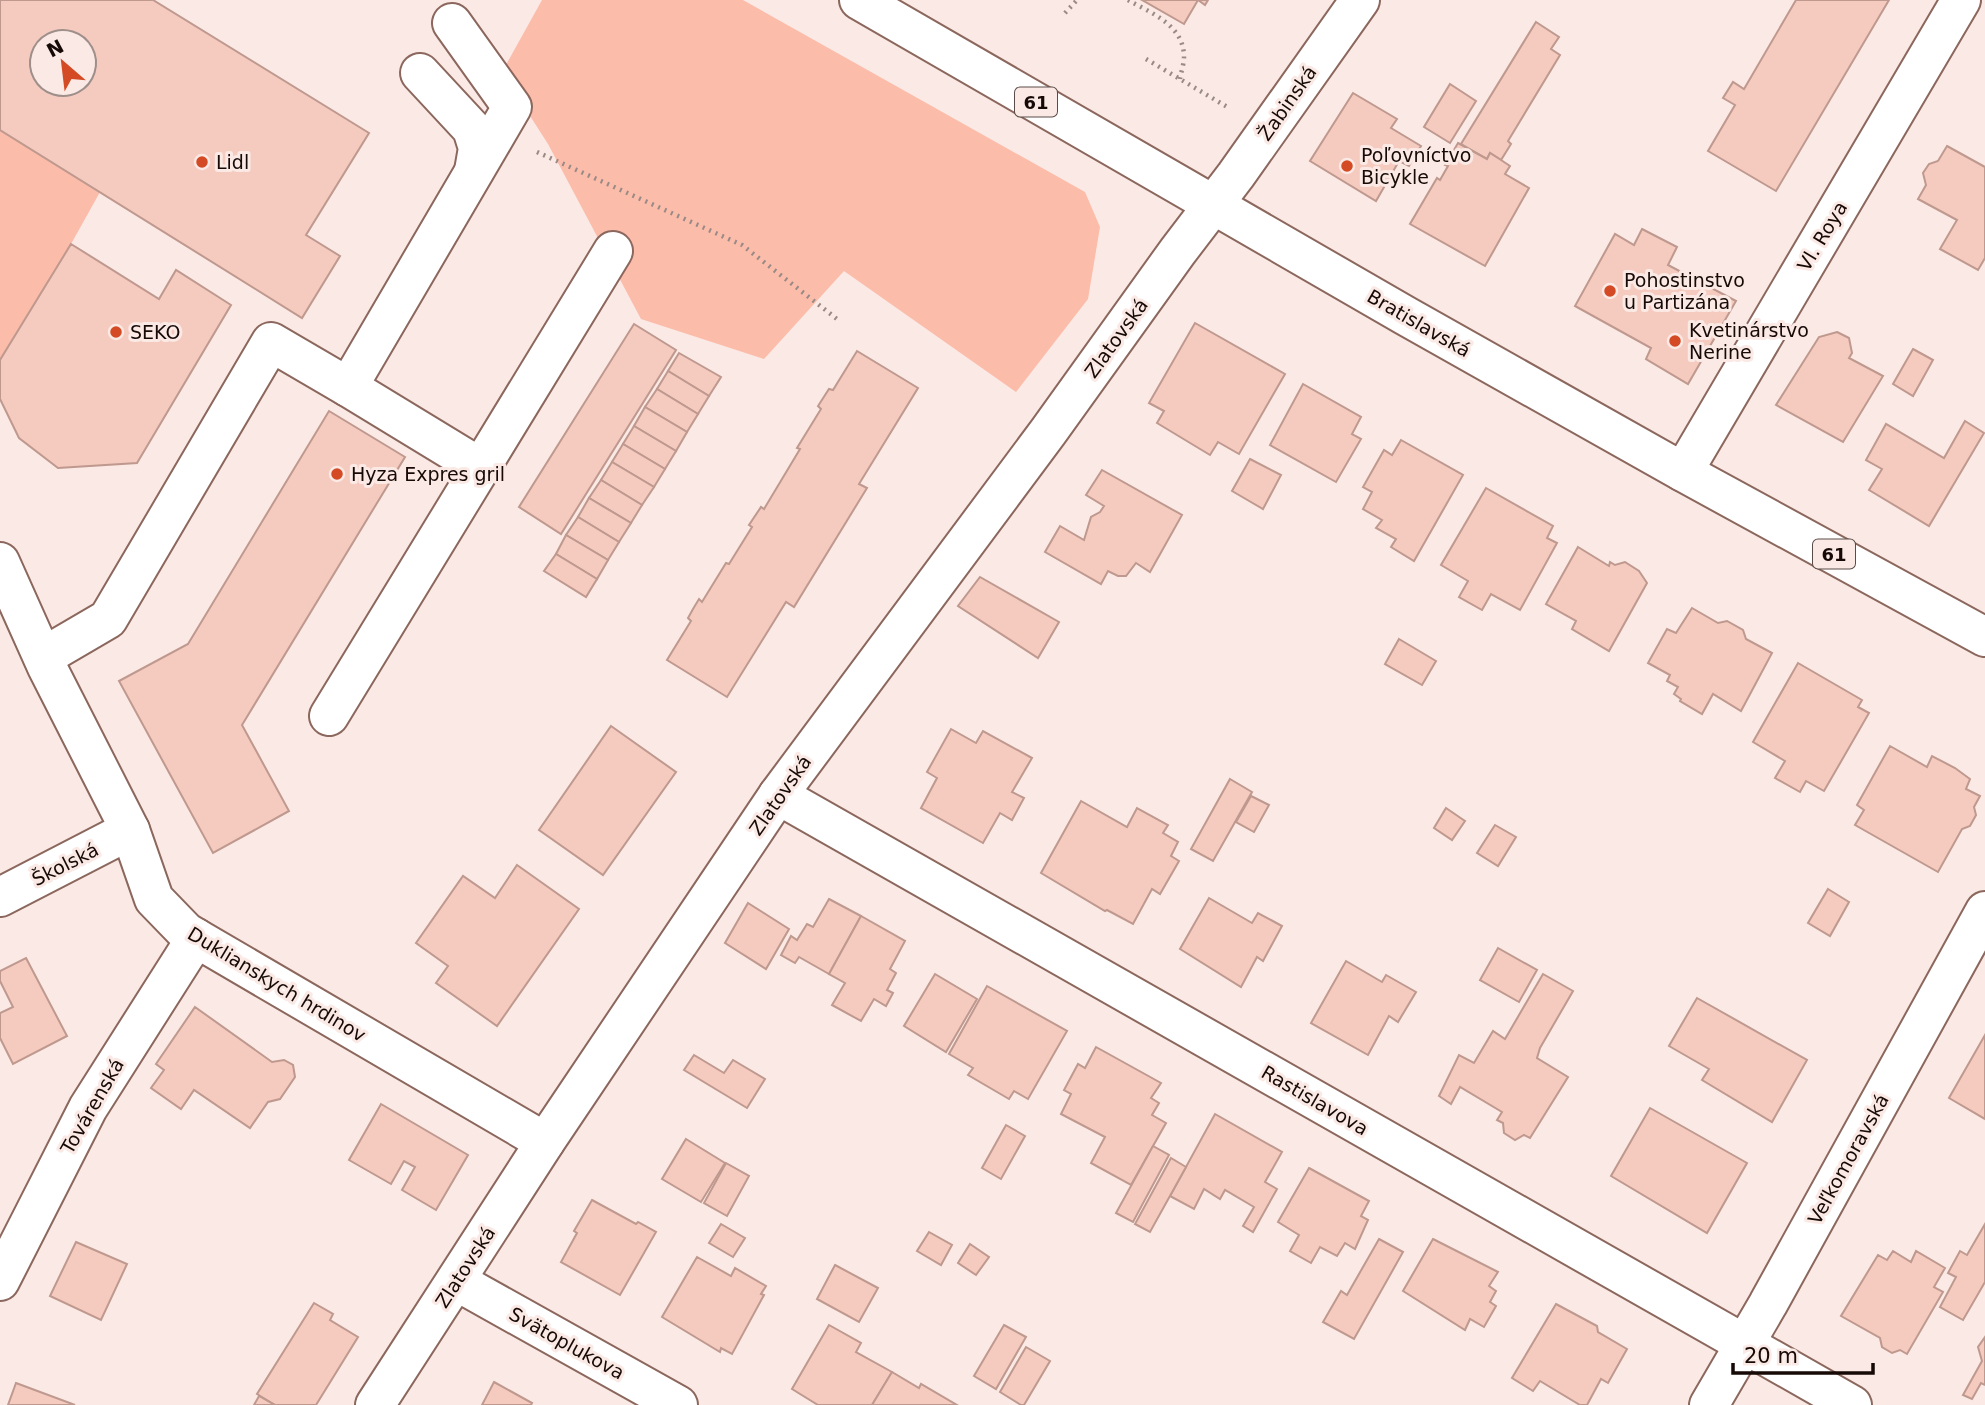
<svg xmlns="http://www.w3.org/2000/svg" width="1985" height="1405" font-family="'DejaVu Sans',sans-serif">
<rect width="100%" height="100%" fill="#fae9e4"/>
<g fill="#fcbcaa">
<polygon points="542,0 743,0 1085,192 1100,227 1088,299 1016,392 844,271 764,359 641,319 548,144 502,72"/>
<polygon points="0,130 100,192 71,244 0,360"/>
</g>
<g fill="#f5cbc0" stroke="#bf988e" stroke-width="2" fill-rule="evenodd">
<path d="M0 0H153L369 133 306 235 340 256 302 318 0 130ZM42 42H84V84H42Z"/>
<polygon points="1142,0 1208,0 1205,5 1198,0 1184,24"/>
<polygon points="1796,0 1889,0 1776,191 1708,151 1735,105 1723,98 1733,82 1744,89"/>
<polygon points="1536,22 1559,37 1551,49 1560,55 1508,141 1511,144 1501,160 1490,153 1487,159 1461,144"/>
<polygon points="1450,84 1476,101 1450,143 1424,127"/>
<polygon points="1353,93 1397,119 1391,128 1421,146 1409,166 1399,161 1376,201 1310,161"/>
<polygon points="1458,143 1487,159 1490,153 1501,160 1510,166 1505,174 1529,188 1485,266 1410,224 1437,178 1440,180 1448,166 1445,165"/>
<polygon points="1947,146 1985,167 1985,258 1978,270 1940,249 1957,220 1918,199 1926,185 1923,173 1929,164 1938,161"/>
<polygon points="1642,229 1677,247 1668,265 1736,301 1688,384 1646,359 1651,348 1575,306 1615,234 1634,245"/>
<polygon points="71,244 159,299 176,270 231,305 137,463 58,468 19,438 0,399 0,360"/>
<polygon points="1195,323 1285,374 1239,454 1218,442 1210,455 1157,423 1164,411 1149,403"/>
<polygon points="634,324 676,350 561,534 519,507"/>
<polygon points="1837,332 1849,338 1852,353 1849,358 1883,376 1843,442 1776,405 1819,337"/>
<polygon points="1913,349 1933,360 1913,396 1893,384"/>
<polygon points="857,351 918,388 859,484 867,488 794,607 786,602 727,697 667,660 691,621 688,618 693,609 699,599 702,602 726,563 729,564 752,527 749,525 761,507 764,509 800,449 797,448 821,409 818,406 829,389 833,390"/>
<polygon points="679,353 721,377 709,396 668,371"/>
<polygon points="668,371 709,396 698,414 657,389"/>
<polygon points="1303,384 1361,417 1352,434 1361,439 1336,482 1270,445"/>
<polygon points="657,389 698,414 687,432 645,407"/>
<polygon points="645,407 687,432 676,451 634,426"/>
<polygon points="329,411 405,457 242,725 289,811 213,853 119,681 188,644"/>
<polygon points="1965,421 1984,433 1929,526 1869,490 1882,469 1866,460 1886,424 1944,458"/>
<polygon points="634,426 676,451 665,469 623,444"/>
<polygon points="1401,440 1463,475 1414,561 1391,547 1396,539 1376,528 1382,520 1363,509 1372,492 1363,487 1384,450 1392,455"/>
<polygon points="623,444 665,469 654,487 612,462"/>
<polygon points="1250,459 1281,475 1263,509 1232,491"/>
<polygon points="612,462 654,487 642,505 601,480"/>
<polygon points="1102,470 1182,515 1150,572 1136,563 1126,576 1118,576 1108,571 1101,584 1045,552 1060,526 1084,540 1091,517 1100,512 1104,506 1086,495"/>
<polygon points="601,480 642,505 631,523 589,498"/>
<polygon points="1486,488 1553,526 1547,538 1557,543 1520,610 1491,594 1482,610 1459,597 1468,581 1441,565"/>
<polygon points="589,498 631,523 619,542 578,517"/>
<polygon points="578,517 619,542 608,560 566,535"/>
<polygon points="566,535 608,560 597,579 556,554"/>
<polygon points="1578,547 1609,566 1610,562 1615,565 1625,562 1639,571 1647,583 1609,651 1572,629 1576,621 1546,604"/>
<polygon points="556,554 597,579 586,597 544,571"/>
<polygon points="980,577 1059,622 1038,658 958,606"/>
<polygon points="1692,608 1718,623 1727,621 1743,630 1746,639 1772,653 1741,711 1713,694 1702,714 1680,701 1681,699 1674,694 1678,687 1667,681 1670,675 1648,663 1667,629 1676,633"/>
<polygon points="1399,639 1436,661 1422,685 1385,664"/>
<polygon points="1798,663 1862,700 1858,707 1869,713 1824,791 1806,781 1800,792 1775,778 1785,761 1753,742"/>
<polygon points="611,726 676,772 603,875 539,830"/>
<polygon points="951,729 976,743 983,731 1032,758 1012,792 1024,798 1012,820 1000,813 983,843 921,808 937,778 927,772"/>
<polygon points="1890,746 1927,767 1932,756 1955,768 1970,779 1966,789 1980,796 1974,807 1976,815 1970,826 1962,829 1938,872 1855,825 1864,810 1857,805"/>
<polygon points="1230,779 1252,792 1213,861 1191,849"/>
<polygon points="1251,796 1269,805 1254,832 1236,822"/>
<polygon points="1081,801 1127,827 1137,808 1168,825 1163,833 1178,842 1171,856 1179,861 1160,894 1152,889 1133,924 1107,910 1105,911 1041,873"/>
<polygon points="1446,808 1465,821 1452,840 1434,828"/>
<polygon points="1495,825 1516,837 1498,866 1477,853"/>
<polygon points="517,865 579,909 497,1026 436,983 448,966 416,943 463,876 495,898"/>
<polygon points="1828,889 1849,902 1830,936 1808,923"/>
<polygon points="1209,898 1252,923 1258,913 1282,926 1263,961 1257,957 1241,987 1180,949"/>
<polygon points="829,899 861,916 829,974 799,957 795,963 781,955 791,936 797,940 807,924 813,927"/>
<polygon points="748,903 789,929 766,969 725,943"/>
<polygon points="861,916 905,941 890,969 896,973 887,990 893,993 886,1006 874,999 861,1021 832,1005 845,983 829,974"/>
<polygon points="1498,948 1537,970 1519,1002 1480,980"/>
<polygon points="26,958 67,1036 13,1064 0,1038 0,1013 13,1007 0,981 0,971"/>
<polygon points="1346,961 1382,982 1386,975 1416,992 1398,1022 1389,1016 1368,1055 1311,1023"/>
<polygon points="935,974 977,999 946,1052 904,1026"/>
<polygon points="1543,974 1573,991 1540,1048 1537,1058 1568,1077 1530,1138 1524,1135 1515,1140 1504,1133 1503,1123 1497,1120 1502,1112 1460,1087 1451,1104 1439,1096 1459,1055 1474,1063 1493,1031 1505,1039"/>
<polygon points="987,986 1067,1031 1028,1099 1014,1091 1009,1099 968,1075 973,1068 949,1054"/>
<polygon points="1697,998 1807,1060 1772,1122 1702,1080 1709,1069 1669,1046"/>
<polygon points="195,1007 272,1062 284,1060 293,1065 295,1077 280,1099 268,1102 250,1128 194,1090 181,1109 151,1088 164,1070 156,1064"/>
<polygon points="1985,1035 1985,1119 1949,1098"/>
<polygon points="1096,1047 1161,1083 1151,1098 1159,1103 1152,1115 1166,1123 1131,1185 1091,1163 1105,1137 1061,1114 1071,1094 1064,1090 1078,1064 1085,1068"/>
<polygon points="694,1055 724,1073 733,1060 765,1079 747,1108 684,1070"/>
<polygon points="381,1104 468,1155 436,1210 402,1190 415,1167 404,1161 391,1184 349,1160"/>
<polygon points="1650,1108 1747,1163 1707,1233 1611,1176"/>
<polygon points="1215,1114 1282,1152 1265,1182 1277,1189 1253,1232 1243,1226 1254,1207 1225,1190 1220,1199 1204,1189 1194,1209 1170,1196"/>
<polygon points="1006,1125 1025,1136 1001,1179 982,1168"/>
<polygon points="686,1139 725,1163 701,1202 662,1179"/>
<polygon points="1153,1146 1169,1155 1133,1222 1116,1213"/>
<polygon points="1171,1158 1186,1167 1150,1232 1135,1224"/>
<polygon points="726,1163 749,1176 727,1216 704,1203"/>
<polygon points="1309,1168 1369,1201 1361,1216 1368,1220 1355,1249 1345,1243 1337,1256 1320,1247 1311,1263 1290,1251 1299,1235 1278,1222"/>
<polygon points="592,1200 636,1224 638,1222 656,1232 620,1295 561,1262 577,1233 574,1231"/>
<polygon points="721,1224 745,1238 733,1257 709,1243"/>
<polygon points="1985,1224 1985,1282 1963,1320 1940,1307 1956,1277 1948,1273 1960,1251 1967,1255"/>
<polygon points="929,1232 952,1245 941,1265 917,1251"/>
<polygon points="1379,1239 1403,1252 1354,1339 1323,1322 1341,1291 1347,1295"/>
<polygon points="1433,1239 1498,1272 1489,1286 1496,1291 1490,1302 1496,1306 1484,1327 1470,1319 1465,1330 1403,1291"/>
<polygon points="76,1242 127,1264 101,1320 50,1296"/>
<polygon points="970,1244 989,1257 976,1275 958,1263"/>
<polygon points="1893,1251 1911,1262 1916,1251 1945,1268 1934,1287 1943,1292 1907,1354 1900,1350 1892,1353 1882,1347 1880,1338 1841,1316 1878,1255 1887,1260"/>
<polygon points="697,1257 731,1276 735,1268 766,1286 761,1294 764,1295 732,1354 721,1348 720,1352 662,1317"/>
<polygon points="835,1265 878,1288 859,1322 817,1299"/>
<polygon points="314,1303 333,1314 330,1320 358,1337 316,1405 275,1405 257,1394"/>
<polygon points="1556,1304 1597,1326 1598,1332 1627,1349 1608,1383 1601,1379 1587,1405 1580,1405 1540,1381 1533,1391 1512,1378"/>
<polygon points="829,1325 861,1343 856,1352 892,1372 872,1405 818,1405 792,1389"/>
<polygon points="1004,1325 1026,1337 996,1389 974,1376"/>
<polygon points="1985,1337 1985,1385 1981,1383 1972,1399 1963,1395 1982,1361 1978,1347"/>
<polygon points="1026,1347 1050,1361 1024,1405 1021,1405 1000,1392"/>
<polygon points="892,1372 919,1388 921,1384 957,1405 872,1405"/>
<polygon points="494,1382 532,1403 531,1405 482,1405"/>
<polygon points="16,1383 75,1405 8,1405"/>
<polygon points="259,1396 275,1405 254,1405"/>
</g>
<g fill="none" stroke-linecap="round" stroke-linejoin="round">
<g stroke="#8b675d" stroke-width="42">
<g id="minor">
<polyline points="420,73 472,129 478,148 474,171"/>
<polyline points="348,387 481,468"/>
<polyline points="1683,472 1961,0"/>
<polyline points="0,562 47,667 130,830 154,899 186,932 196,938 545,1142"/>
<polyline points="43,657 108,619 271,342 348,387 512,107 452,23"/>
<polyline points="329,716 613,251"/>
<polyline points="778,795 1852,1405"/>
<polyline points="0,897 130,830"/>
<polyline points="0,1281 88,1108 196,938"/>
<polyline points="456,1281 678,1405"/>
<polyline points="375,1405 545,1142 778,795 1048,432 1178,251 1236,175 1360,0"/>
<polyline points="1709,1405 1768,1304 1985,911"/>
</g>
</g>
<g stroke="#8b675d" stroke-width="42">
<polyline id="major" points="859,0 1406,316 1683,472 1985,637"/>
</g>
<g stroke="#998a86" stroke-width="4.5" stroke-dasharray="2 5" stroke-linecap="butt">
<path d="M1128 0C1151 13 1184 25 1184 57 1184 64 1181 72 1180 79"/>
<polyline points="1065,13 1077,0"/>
<polyline points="1146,59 1229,108"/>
<polyline points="537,152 742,245 837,319"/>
</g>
<use href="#minor" stroke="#fff" stroke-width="38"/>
<use href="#major" stroke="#fff" stroke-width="38"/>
</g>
<g fill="#d34a24" stroke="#fae9e4" stroke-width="2.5">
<circle cx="202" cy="162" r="7"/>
<circle cx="1347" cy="166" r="7"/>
<circle cx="1610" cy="291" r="7"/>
<circle cx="116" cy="332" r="7"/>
<circle cx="1675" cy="341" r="7"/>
<circle cx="337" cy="474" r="7"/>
</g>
<g text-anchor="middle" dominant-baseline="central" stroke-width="6" stroke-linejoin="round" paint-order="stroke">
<g fill="#fae9e4" stroke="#5a4c49" stroke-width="2">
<rect x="1015" y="87.5" width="42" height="29" rx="5"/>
<rect x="1813" y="539.5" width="42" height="29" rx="5"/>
</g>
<g font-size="18" font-weight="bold" fill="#160906">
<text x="1036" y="102">61</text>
<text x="1834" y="554">61</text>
</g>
<g font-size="19" fill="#160906" stroke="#fae9e4">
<text transform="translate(1287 103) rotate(-55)">Žabinská</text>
<text transform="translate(1822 236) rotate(-59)">Vl. Roya</text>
<text transform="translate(1419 323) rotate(30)">Bratislavská</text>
<text transform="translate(1116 338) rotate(-54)">Zlatovská</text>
<text transform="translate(780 795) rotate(-55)">Zlatovská</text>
<text transform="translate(65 864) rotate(-27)">Školská</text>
<text transform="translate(277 984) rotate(31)">Duklianskych hrdinov</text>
<text transform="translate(1315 1100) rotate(30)">Rastislavova</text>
<text transform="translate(92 1106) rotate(-60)">Továrenská</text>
<text transform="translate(1848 1159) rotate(-61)">Veľkomoravská</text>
<text transform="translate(465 1267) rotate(-57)">Zlatovská</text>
<text transform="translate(567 1343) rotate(29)">Svätoplukova</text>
</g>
<g font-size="19" fill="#160906" stroke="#fae9e4" text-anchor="start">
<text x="1361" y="155">Poľovníctvo<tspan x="1361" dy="22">Bicykle</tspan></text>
<text x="216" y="162">Lidl</text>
<text x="1624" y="280">Pohostinstvo<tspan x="1624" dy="22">u Partizána</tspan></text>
<text x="1689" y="330">Kvetinárstvo<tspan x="1689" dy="22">Nerine</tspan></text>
<text x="130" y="332">SEKO</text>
<text x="351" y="474">Hyza Expres gril</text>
</g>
</g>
<g transform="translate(63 63) rotate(332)"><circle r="33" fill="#fae9e4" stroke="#9f8f8b" stroke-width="2"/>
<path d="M0-5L12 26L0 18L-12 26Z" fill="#d34a24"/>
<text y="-10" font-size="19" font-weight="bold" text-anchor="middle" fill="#160906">N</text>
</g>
<path d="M1733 1363v10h140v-10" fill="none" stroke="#160906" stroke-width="3.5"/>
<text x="1744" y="1363" font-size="21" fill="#160906" stroke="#fae9e4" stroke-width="5" paint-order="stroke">20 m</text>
</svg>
